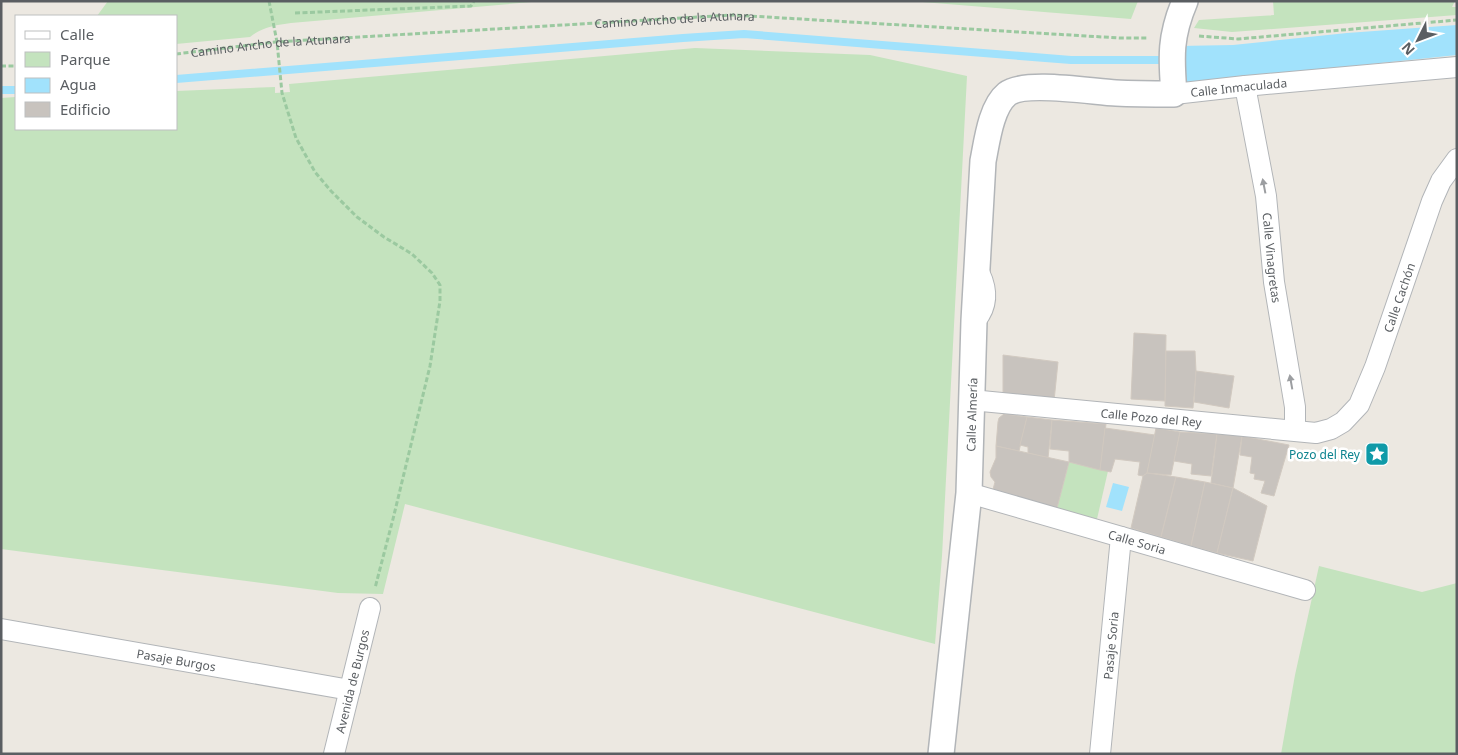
<svg xmlns="http://www.w3.org/2000/svg" width="1458" height="755" font-family="'Noto Sans',sans-serif">
<rect width="100%" height="100%" fill="#ece8e1"/>
<g fill="#c4e3be">
<path d="M108 1H543L291 23C276 25 262 27 250 37L176 44V16H97Z"/>
<polygon points="910,1 1138,1 1131,19"/>
<polygon points="1273,1 1455,1 1452,7 1457,7 1457,15 1232,32 1194,28 1199,20 1274,15"/>
<polygon points="695,48 870,55 967,76 942,556 935,644 405,504 383,594 338,593 1,549 1,98 16,97 16,129 176,129 176,91 275,87 275,93 290,92 289,84"/>
<polygon points="1069,462 1108,471 1097,519 1057,508"/>
<polygon points="1319,566 1422,592 1457,583 1457,754 1281,754 1295,675"/>
</g>
<g fill="#a1e2fc">
<polygon points="1457,25 1457,55 1181,84 1179,46 1233,45 1347,33"/>
<polygon points="1113,483 1129,487 1122,511 1106,507"/>
</g>
<g fill="none" stroke-linecap="round" stroke-linejoin="round">
<g stroke="#a1e2fc" stroke-width="8">
<polyline points="176,79 683,38 744,34 1071,60 1169,60"/>
<polyline points="1,90 16,90"/>
</g>
</g>
<g fill="#c8c3be" stroke="#d1c9c0">
<polygon points="1134,333 1166,335 1165,401 1131,399"/>
<polygon points="1166,351 1195,351 1196,371 1193,408 1165,406"/>
<polygon points="1003,355 1058,362 1054,401 1003,396"/>
<polygon points="1196,371 1234,376 1229,408 1194,402"/>
<polygon points="1004,414 1027,417 1019,451 996,446 998,422 999,418"/>
<polygon points="1027,417 1052,420 1048,458 1028,453 1028,447 1020,445"/>
<polygon points="1052,420 1106,424 1100,470 1069,462 1069,451 1050,449"/>
<polygon points="1105,428 1155,435 1147,473 1143,476 1138,475 1140,462 1115,459 1111,472 1100,470"/>
<polygon points="1156,428 1180,432 1171,475 1147,473"/>
<polygon points="1180,432 1217,434 1211,476 1191,474 1192,464 1174,461"/>
<polygon points="1217,434 1242,436 1233,488 1211,483"/>
<polygon points="1242,436 1289,445 1274,496 1261,493 1265,481 1254,479 1255,474 1250,473 1252,457 1240,455"/>
<polygon points="996,446 1069,462 1057,508 992,493 995,482 991,477 990,472 996,458"/>
<polygon points="1147,473 1176,477 1161,537 1131,528 1143,476"/>
<polygon points="1176,477 1205,482 1191,546 1161,537"/>
<polygon points="1205,482 1233,488 1217,553 1191,546"/>
<polygon points="1233,488 1267,506 1253,561 1217,553"/>
</g>
<g fill="none" stroke-linecap="round" stroke-linejoin="round">
<g stroke="#b2b5b8" stroke-width="12">
<path id="service" d="M980 323C993 307 993 290 984 271"/>
</g>
<g stroke="#b2b5b8" stroke-width="22">
<g id="minor">
<path id="s2" d="M1245 86 1266 196 1274 282 1295 407V430"/>
<path id="s3" d="M1174 94 1245 86 1457 67"/>
<path id="s4" d="M971 400 1316 433 1331 429 1343 422 1359 405 1375 367 1432 201 1441 181 1457 159"/>
<path id="s5" d="M969 493 1305 590"/>
<path id="s6" d="M1 629 350 690"/>
<path id="s7" d="M334 754 370 608"/>
<path id="s8" d="M1100 754 1121 537"/>
</g>
</g>
<g stroke="#b2b5b8" stroke-width="28">
<g id="tertiary">
<path id="s9" d="M941 754 969 493 974 321 983 161C987 141 991 107 1007 94 1025 80 1093 92 1116 93 1135 94 1155 94 1174 94 1171 57 1170 36 1185 1"/>
</g>
</g>
<g stroke="#9bc9a0" stroke-width="3" stroke-dasharray="5 2.5" stroke-linecap="butt">
<polyline points="269,1 277,42 282,93 296,138 315,172 331,191 357,217 384,237 412,254 432,273 440,285 440,301 430,366 393,519 375,588"/>
<polyline points="295,13 471,6 474,1"/>
<polyline points="1199,36 1238,39 1457,20"/>
<path id="s1" d="M176 54 275 42 733 15 1120 38H1148"/>
<polyline points="1,66 16,66"/>
</g>
<use href="#service" stroke="#fff" stroke-width="10"/>
<use href="#minor" stroke="#fff" stroke-width="20"/>
<use href="#tertiary" stroke="#fff" stroke-width="25"/>
</g>
<defs><path id="oneway-solid" d="M-6-.8H1V-3.2L6.5 0L1 3.2V.8H-6Z" transform="scale(1.25)"/></defs>
<g fill="#9c9ea1">
<use href="#oneway-solid" transform="translate(1264 186) rotate(-101)"/>
<use href="#oneway-solid" transform="translate(1291 382) rotate(-100)"/>
</g>
<defs>
<g id="sight-square" transform="scale(1.25)"><rect x="-9" y="-9" width="18" height="18" rx="4" fill="#0f9aa8" stroke="#fff"/><path d="M0-6L1.8-2.2L6-1.7L2.9 1.2L3.7 5.4L0 3.3L-3.7 5.4L-2.9 1.2L-6-1.7L-1.8-2.2Z" fill="#fff"/></g>
</defs>
<g fill-rule="evenodd">
<use href="#sight-square" x="1377" y="454"/>
</g>
<g text-anchor="middle" dominant-baseline="central" stroke-width="5" stroke-linejoin="round" paint-order="stroke">
<g font-size="12" fill="#5a5e62" stroke="#fff">
<text stroke="none"><textPath href="#s1" startOffset="500">Camino Ancho de la Atunara</textPath></text>
<text stroke="none"><textPath href="#s1" startOffset="95">Camino Ancho de la Atunara</textPath></text>
<text stroke="none"><textPath href="#s3" startOffset="65">Calle Inmaculada</textPath></text>
<text stroke="none"><textPath href="#s2" startOffset="174">Calle Vinagretas</textPath></text>
<text stroke="none"><textPath href="#s4" startOffset="514">Calle Cachón</textPath></text>
<text stroke="none"><textPath href="#s9" startOffset="341">Calle Almería</textPath></text>
<text stroke="none"><textPath href="#s4" startOffset="181">Calle Pozo del Rey</textPath></text>
<text stroke="none"><textPath href="#s5" startOffset="175">Calle Soria</textPath></text>
<text stroke="none"><textPath href="#s8" startOffset="109">Pasaje Soria</textPath></text>
<text stroke="none"><textPath href="#s6" startOffset="178">Pasaje Burgos</textPath></text>
<text stroke="none"><textPath href="#s7" startOffset="75">Avenida de Burgos</textPath></text>
</g>
<g font-size="12" fill="#0d838f" stroke="#fff" text-anchor="end">
<text x="1360" y="454">Pozo del Rey</text>
</g>
</g>
<rect width="1458" height="755" fill="none" stroke="#5a5e62" stroke-width="5"/>
<rect x="15" y="15" width="162" height="115" fill="#ffffff" stroke="#bdbfc0"/>
<rect x="25" y="31" width="25" height="8" fill="#ffffff" stroke="#bdbfc0"/>
<text x="60" y="40" font-size="15" fill="#5a5e62">Calle</text>
<rect x="25" y="52" width="25" height="15" fill="#c4e3be" stroke="#bdbfc0"/>
<text x="60" y="65" font-size="15" fill="#5a5e62">Parque</text>
<rect x="25" y="78" width="25" height="15" fill="#a1e2fc" stroke="#bdbfc0"/>
<text x="60" y="90" font-size="15" fill="#5a5e62">Agua</text>
<rect x="25" y="102" width="25" height="15" fill="#c8c3be" stroke="#bdbfc0"/>
<text x="60" y="115" font-size="15" fill="#5a5e62">Edificio</text>
<g transform="translate(1418 40) rotate(228)" stroke="#ffffff" stroke-width="4" paint-order="stroke">
<path d="M0-4L9 19L0 12L-9 19Z" fill="#5a5e62"/>
<text y="-8" font-size="14" font-weight="bold" text-anchor="middle" fill="#5a5e62">N</text>
</g>
</svg>
